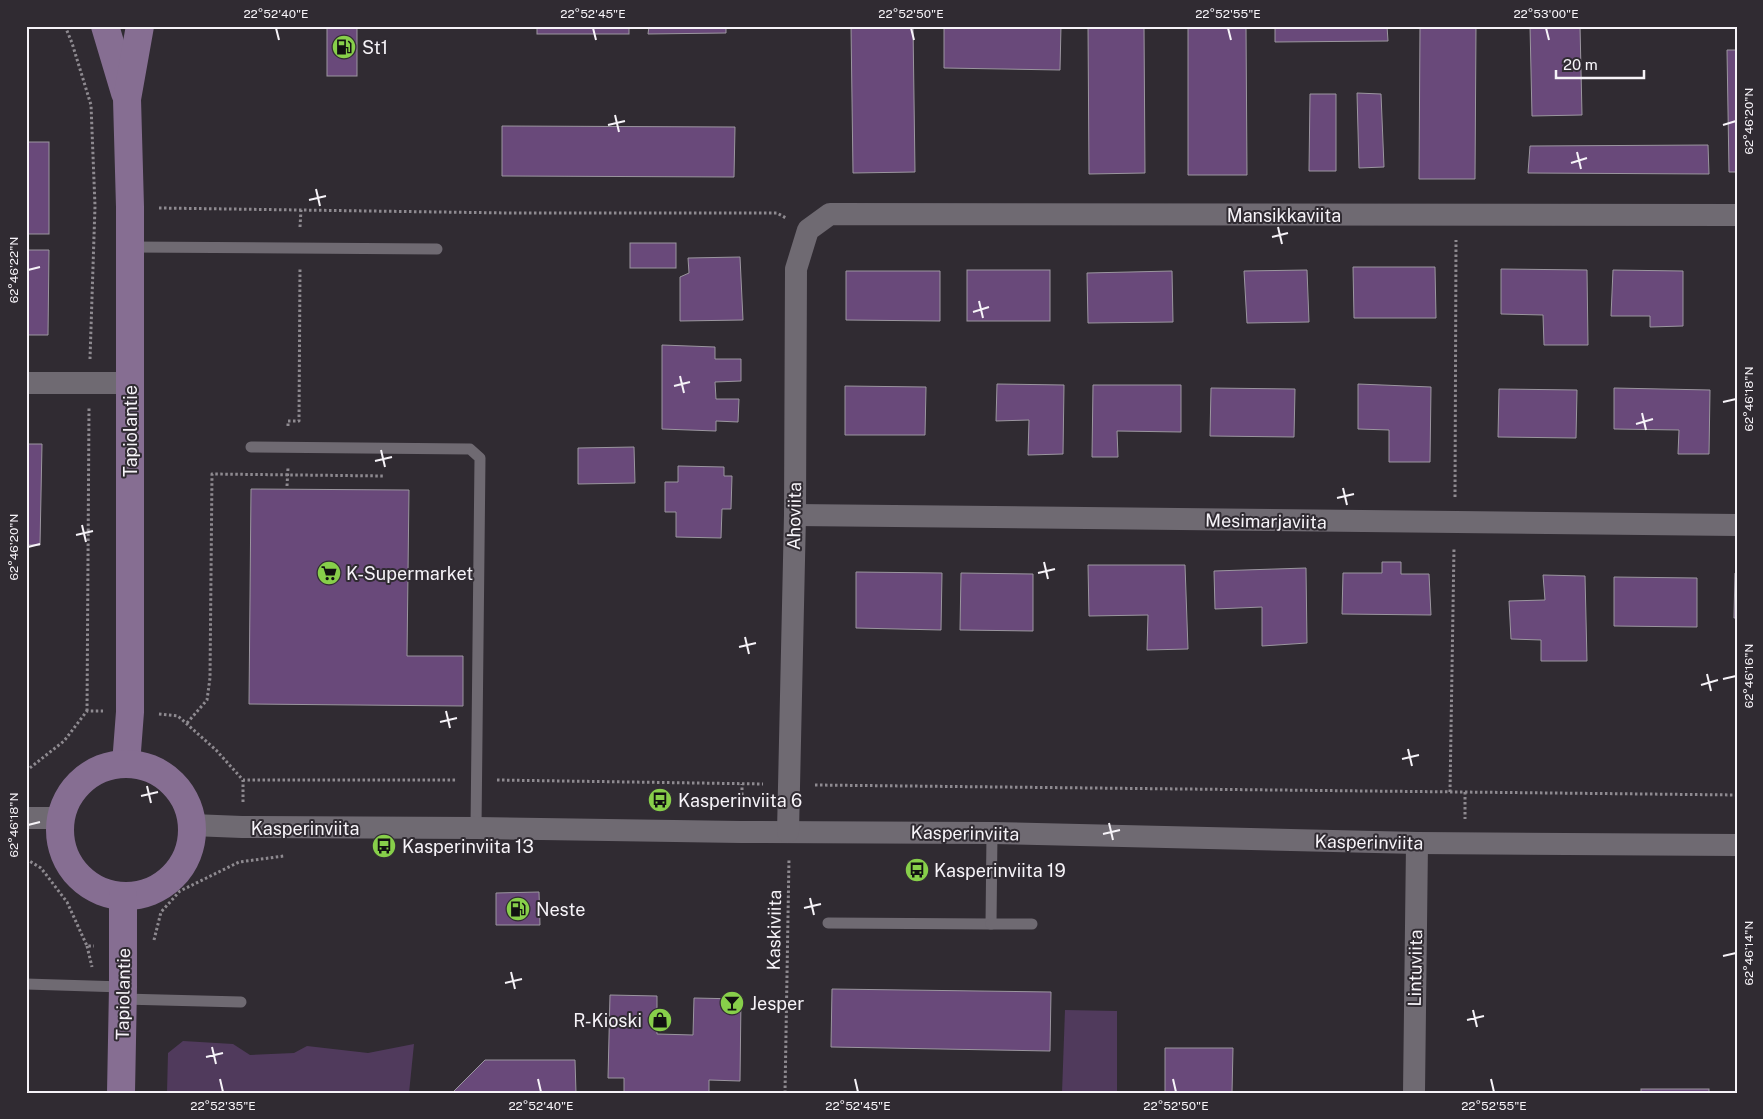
<svg xmlns="http://www.w3.org/2000/svg" width="1763" height="1119" font-family="'Public Sans',sans-serif">
<rect width="100%" height="100%" fill="#302b32"/>
<g fill="#503a5c">
<polygon points="1065,1010 1117,1011 1117,1093 1062,1093"/>
<polygon points="183,1041 233,1044 250,1055 294,1053 307,1046 368,1053 414,1044 409,1093 167,1093 168,1053"/>
</g>
<g fill="#69497a" stroke="#9b969f">
<rect x="537" y="26" width="92" height="8"/>
<polygon points="649,26 726,26 726,33 648,34"/>
<polygon points="851,26 913,26 915,172 853,173"/>
<polygon points="944,26 1061,26 1060,70 944,68"/>
<polygon points="1088,26 1144,26 1145,173 1089,174"/>
<polygon points="1188,26 1246,26 1247,175 1188,175"/>
<polygon points="1275,26 1387,26 1388,41 1275,42"/>
<polygon points="1420,26 1476,26 1475,179 1419,179"/>
<polygon points="1530,26 1580,26 1582,115 1532,116"/>
<rect x="327" y="27" width="30" height="49"/>
<polygon points="1727,50 1737,50 1737,172 1729,172"/>
<polygon points="1357,93 1381,94 1384,167 1359,168"/>
<polygon points="1310,94 1336,94 1336,171 1309,171"/>
<polygon points="502,126 735,127 734,177 502,176"/>
<rect x="26" y="142" width="23" height="92"/>
<polygon points="1708,145 1709,174 1528,173 1530,146"/>
<rect x="630" y="243" width="46" height="25"/>
<polygon points="26,250 49,250 48,335 26,335"/>
<polygon points="740,257 743,320 680,321 680,277 689,273 688,258"/>
<polygon points="1353,267 1435,267 1436,318 1354,318"/>
<polygon points="1501,269 1587,270 1588,345 1544,345 1543,315 1501,314"/>
<rect x="967" y="270" width="83" height="51"/>
<polygon points="1307,270 1309,322 1247,323 1244,271"/>
<polygon points="1613,270 1683,271 1683,326 1650,327 1650,316 1611,316"/>
<polygon points="846,271 940,271 940,321 846,320"/>
<polygon points="1172,271 1173,322 1088,323 1087,273"/>
<polygon points="662,345 715,347 715,359 741,359 741,381 715,382 716,399 739,399 738,422 716,421 716,431 662,429"/>
<polygon points="997,384 1064,385 1063,454 1028,455 1029,420 996,421"/>
<polygon points="1358,384 1431,387 1430,462 1389,462 1389,430 1358,429"/>
<polygon points="1093,385 1181,385 1181,432 1117,431 1118,457 1092,457"/>
<polygon points="845,386 926,387 925,435 845,435"/>
<polygon points="1211,388 1295,389 1294,437 1210,436"/>
<polygon points="1614,388 1710,390 1709,454 1678,454 1679,430 1614,429"/>
<polygon points="1499,389 1577,390 1576,438 1498,437"/>
<polygon points="26,444 42,444 40,545 26,545"/>
<polygon points="634,447 635,483 578,484 578,448"/>
<polygon points="678,466 724,467 724,476 732,476 731,509 722,509 721,538 676,537 676,512 665,512 665,482 678,482"/>
<polygon points="251,489 409,490 407,656 463,656 463,706 249,704"/>
<polygon points="1382,562 1401,562 1401,574 1429,574 1431,615 1342,614 1343,573 1382,573"/>
<polygon points="1088,565 1185,565 1188,649 1147,650 1148,615 1089,616"/>
<polygon points="1306,568 1307,643 1262,646 1262,607 1215,609 1214,571"/>
<polygon points="856,572 942,573 941,630 856,628"/>
<polygon points="961,573 1033,574 1033,631 960,630"/>
<polygon points="1735,573 1737,573 1737,618 1734,618"/>
<polygon points="1543,575 1585,576 1587,661 1541,661 1541,640 1511,639 1509,601 1545,600"/>
<polygon points="1614,577 1697,578 1697,627 1614,626"/>
<polygon points="539,892 540,925 496,925 496,893"/>
<polygon points="832,989 1051,992 1050,1051 831,1047"/>
<polygon points="610,995 657,996 657,1034 693,1035 694,998 741,999 740,1081 709,1080 709,1093 624,1093 624,1078 608,1078"/>
<polygon points="1165,1048 1233,1048 1232,1093 1165,1093"/>
<polygon points="485,1060 575,1060 576,1093 452,1093"/>
<rect x="1641" y="1089" width="68" height="4"/>
</g>
<g fill="none" stroke-linecap="round" stroke-linejoin="round">
<g stroke="#8e8a90" stroke-width="3" stroke-dasharray="2.5 2.5" stroke-linecap="butt">
<polyline points="65,26 72,43 91,105 95,206 90,359"/>
<polyline points="159,208 509,213 777,213 786,218"/>
<polyline points="300,227 301,210"/>
<polyline points="288,426 288,421 299,421 300,269"/>
<polyline points="287,486 288,468"/>
<polyline points="1455,497 1456,240"/>
<polyline points="87,711 89,407"/>
<polyline points="159,714 178,716 216,750 243,780 456,780"/>
<polyline points="187,723 207,700 210,678 212,474 385,476"/>
<polyline points="26,771 64,741 87,711 103,711"/>
<polyline points="497,780 763,784"/>
<polyline points="815,785 1737,795"/>
<polyline points="1450,792 1454,548"/>
<polyline points="1465,792 1465,819"/>
<polyline points="243,802 243,780"/>
<polyline points="742,805 742,784"/>
<polyline points="26,859 41,868 67,902 87,946 94,946"/>
<polyline points="154,940 161,912 180,891 239,862 284,856"/>
<polyline points="87,946 92,967"/>
<polyline points="785,1093 789,858"/>
</g>
<g stroke="#6f6a72" stroke-width="11">
<polyline points="130,247 437,249"/>
<polyline points="251,447 470,449 480,458 476,828"/>
<polyline points="828,923 991,924 992,833"/>
<polyline points="991,924 1032,924"/>
<polyline points="26,984 123,987"/>
<polyline points="123,999 241,1002"/>
</g>
<g stroke="#6f6a72" stroke-width="22">
<polyline points="26,383 130,383"/>
<polyline points="795,515 1737,525"/>
<polyline points="26,818 61,818"/>
<polyline points="192,825 242,827 476,828 741,832 992,833 1417,843 1737,845"/>
<polyline points="788,832 795,515 796,269 808,230 830,214 1737,215"/>
<polyline points="1414,1093 1417,843"/>
</g>
<g stroke="#866e92" stroke-width="28">
<polyline points="105,26 125,93"/>
<polyline points="126,764 130,712 130,207 127,99 140,26"/>
<circle cx="126" cy="830" r="66"/>
<polyline points="121,1093 123,987 123,896"/>
</g>
</g>
<path fill="none" stroke="#f6f3f8" stroke-width="2" d="M276 28 279 40M593 28 596 40M911 28 914 40M1228 28 1231 40M1546 28 1549 40M615 115 619 132M608 125 625 121M1723 125 1736 121M1577 152 1581 169M1571 163 1587 158M316 189 320 206M309 200 326 196M1278 227 1282 244M1272 237 1288 233M28 270 40 267M979 301 983 318M973 312 989 307M680 376 684 393M674 386 690 382M1723 402 1736 399M1642 413 1646 430M1636 424 1653 419M381 450 385 467M375 461 392 457M1343 488 1347 505M1337 498 1354 494M82 525 86 542M76 535 93 531M28 547 40 544M1044 562 1048 579M1038 573 1055 569M745 637 749 654M739 647 756 643M1707 674 1711 691M1723 679 1736 676M1701 685 1718 680M446 711 450 728M440 722 457 718M1408 749 1412 766M1402 759 1419 755M147 786 151 803M141 796 158 792M1109 823 1113 840M28 825 40 822M1103 834 1120 830M810 898 814 915M804 908 821 904M1723 956 1736 953M511 972 515 989M505 983 522 979M1473 1010 1477 1027M1467 1020 1484 1016M212 1047 216 1064M206 1057 223 1053M220 1079 223 1092M538 1079 541 1092M855 1079 858 1092M1173 1079 1176 1092M1491 1079 1494 1092"/>
<defs>
<g id="fuel-disc" transform="scale(1.25)"><circle r="9.5" fill="#87cf4a" stroke="#302b32"/><path d="M-5.5-6h7V0h2V4h1.3V-2.5L3-4.5l.8-.8L6-3V5H2.5V1h-1V6h-7ZM-4.2-4.7v3.2H.2V-4.7Z" fill="#111"/></g>
<g id="supermarket-disc" transform="scale(1.25)"><circle r="9.5" fill="#87cf4a" stroke="#302b32"/><path d="M-6-5.5h2.5l.6 2H6L4.5 2H-2.5L-4.4-4H-6ZM-1.5 3.2a1.3 1.3 0 1 0 .1 0ZM3 3.2a1.3 1.3 0 1 0 .1 0Z" fill="#111"/></g>
<g id="bus-disc" transform="scale(1.25)"><circle r="9.5" fill="#87cf4a" stroke="#302b32"/><path d="M-5-6H5V4H4V6H2V4H-2V6H-4V4H-5ZM-3.5-4V0h7V-4ZM-3.5 1.2v1.5H-2V1.2ZM2 1.2v1.5H3.5V1.2Z" fill="#111"/></g>
<g id="bar-disc" transform="scale(1.25)"><circle r="9.5" fill="#87cf4a" stroke="#302b32"/><path d="M-6-5H6L.8 .8V4.5H3.5V6h-7V4.5H-.8V.8Z" fill="#111"/></g>
<g id="shop-disc" transform="scale(1.25)"><circle r="9.5" fill="#87cf4a" stroke="#302b32"/><path d="M-5-2.5h2.3a2.7 3.5 0 0 1 5.4 0H5L5.5 6h-11ZM-1.5-2.5h3a1.5 2.3 0 0 0-3 0Z" fill="#111"/></g>
</defs>
<g fill-rule="evenodd">
<use href="#fuel-disc" x="344" y="47"/>
<use href="#supermarket-disc" x="329" y="573"/>
<use href="#bus-disc" x="660" y="800"/>
<use href="#bus-disc" x="384" y="846"/>
<use href="#bus-disc" x="917" y="870"/>
<use href="#fuel-disc" x="518" y="909"/>
<use href="#bar-disc" x="732" y="1003"/>
<use href="#shop-disc" x="660" y="1020"/>
</g>
<g text-anchor="middle" dominant-baseline="central" stroke-width="4" stroke-linejoin="round" paint-order="stroke">
<g font-size="18" fill="#f6f3f8" stroke="#302b32" text-anchor="start">
<text x="362" y="47">St1</text>
<text x="346" y="573">K-Supermarket</text>
<text x="678" y="800">Kasperinviita 6</text>
<text x="402" y="846">Kasperinviita 13</text>
<text x="934" y="870">Kasperinviita 19</text>
<text x="536" y="909">Neste</text>
<text x="750" y="1003">Jesper</text>
<text x="642" y="1020" text-anchor="end">R-Kioski</text>
</g>
<g font-size="18" fill="#f6f3f8" stroke="#302b32">
<text x="1284" y="215">Mansikkaviita</text>
<text transform="translate(130 431) rotate(-90)">Tapiolantie</text>
<text transform="translate(794 516) rotate(-89)">Ahoviita</text>
<text transform="translate(1266 521) rotate(1)">Mesimarjaviita</text>
<text x="305" y="828">Kasperinviita</text>
<text transform="translate(965 833) rotate(1)">Kasperinviita</text>
<text transform="translate(1369 842) rotate(1)">Kasperinviita</text>
<text transform="translate(774 930) rotate(-89)">Kaskiviita</text>
<text transform="translate(1415 968) rotate(-89)">Lintuviita</text>
<text transform="translate(123 994) rotate(-89)">Tapiolantie</text>
</g>
</g>
<rect width="1763" height="1119" fill="none" stroke="#302b32" stroke-width="55"/>
<path d="M1556 70v8h88v-8" fill="none" stroke="#f6f3f8" stroke-width="2.5"/>
<text x="1563" y="70" font-size="15" fill="#f6f3f8" stroke="#302b32" stroke-width="4" paint-order="stroke">20 m</text>
<rect x="28" y="28" width="1708" height="1064" fill="none" stroke="#f6f3f8" stroke-width="2"/>
<g font-size="12" text-anchor="middle" fill="#f6f3f8">
<text x="276" y="18">22°52'40"E</text>
<text x="593" y="18">22°52'45"E</text>
<text x="911" y="18">22°52'50"E</text>
<text x="1228" y="18">22°52'55"E</text>
<text x="1546" y="18">22°53'00"E</text>
<text transform="translate(1749 121) rotate(-90)" y="4">62°46'20"N</text>
<text transform="translate(14 270) rotate(-90)" y="4">62°46'22"N</text>
<text transform="translate(1749 399) rotate(-90)" y="4">62°46'18"N</text>
<text transform="translate(14 547) rotate(-90)" y="4">62°46'20"N</text>
<text transform="translate(1749 676) rotate(-90)" y="4">62°46'16"N</text>
<text transform="translate(14 825) rotate(-90)" y="4">62°46'18"N</text>
<text transform="translate(1749 953) rotate(-90)" y="4">62°46'14"N</text>
<text x="223" y="1110">22°52'35"E</text>
<text x="541" y="1110">22°52'40"E</text>
<text x="858" y="1110">22°52'45"E</text>
<text x="1176" y="1110">22°52'50"E</text>
<text x="1494" y="1110">22°52'55"E</text>
</g>
</svg>
